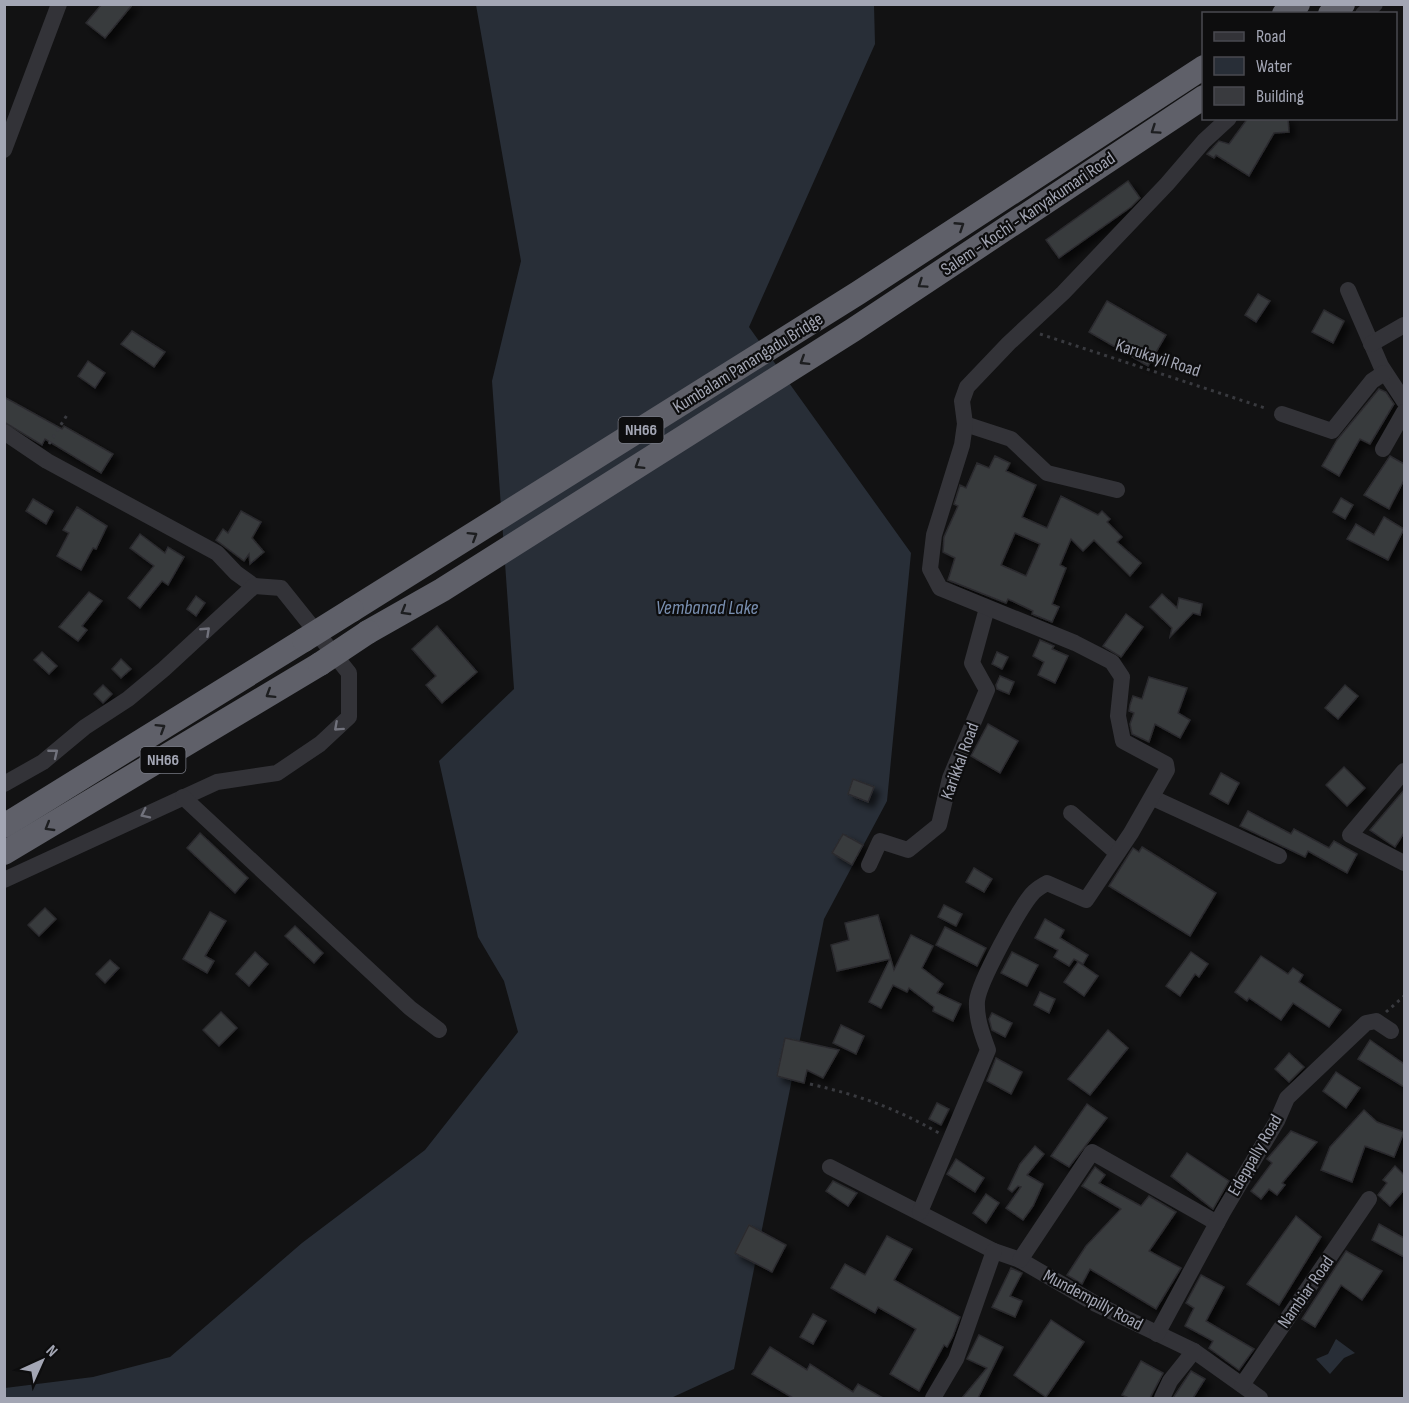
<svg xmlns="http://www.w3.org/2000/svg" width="1409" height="1403" font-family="'Sofia Sans Condensed',sans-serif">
<defs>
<filter id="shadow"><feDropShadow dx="5.5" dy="5.5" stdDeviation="3" flood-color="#0009"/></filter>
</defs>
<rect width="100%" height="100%" fill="#121213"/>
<g fill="#282e37">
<polygon points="476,5 874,5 875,44 749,327 911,553 887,801 824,919 734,1369 671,1398 5,1398 5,1388 93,1377 170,1357 302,1243 425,1150 518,1032 504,981 478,937 439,761 514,689 492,381 521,261"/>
<polygon points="1336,1339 1355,1353 1344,1358 1330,1374 1316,1359 1328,1354"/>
</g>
<g fill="#393a3e" stroke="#2c2c2f" stroke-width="1.5" fill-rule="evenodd" filter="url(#shadow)">
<polygon points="102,4 133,4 105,38 86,23"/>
<polygon points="1248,118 1288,118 1289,132 1274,133 1249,176 1216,155 1214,158 1207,154 1219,141 1229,144"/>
<polygon points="1128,181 1140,198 1131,207 1059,258 1046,240"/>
<polygon points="1258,294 1270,301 1256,322 1245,315"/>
<polygon points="1107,301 1166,335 1148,366 1089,332"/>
<polygon points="1324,310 1344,321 1333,343 1312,332"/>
<polygon points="132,331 165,352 154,367 121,344"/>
<polygon points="88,361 105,373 95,388 78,376"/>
<polygon points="1379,389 1386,392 1394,404 1370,444 1360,439 1339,476 1322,466 1337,440"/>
<polygon points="4,397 62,429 64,426 113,454 101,473 45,439 42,445 4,422"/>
<path d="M995 456 1010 463 1006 471 1036 485 1022 517 1047 528 1061 496 1098 515 1102 511 1110 519 1107 522 1122 537 1117 542 1141 563 1130 576 1094 540 1083 551 1071 539 1060 565 1066 568 1052 604 1059 607 1052 622 1032 614 1033 611 1008 599 1006 603 948 580 955 558 943 552 944 537 958 506 954 504 960 485 966 488 977 463 989 468ZM1015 533 1040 544 1026 576 1001 565Z"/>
<polygon points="1390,456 1404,464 1404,480 1389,509 1364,495"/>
<polygon points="1341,498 1353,505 1345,519 1333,512"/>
<polygon points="33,499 53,511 46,524 26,511"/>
<polygon points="77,507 107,526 96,549 93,548 81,570 57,556 69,533 63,530"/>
<polygon points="241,511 261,522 252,538 264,552 250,564 249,554 244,561 216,540 223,529 228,533"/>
<polygon points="1384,517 1404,529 1388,560 1347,539 1356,524 1374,535"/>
<polygon points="140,534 165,553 168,547 184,557 168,585 162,581 140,608 128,598 154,566 130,548"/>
<polygon points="89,592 102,601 82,626 87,630 78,641 59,627"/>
<polygon points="1162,594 1177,608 1179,598 1202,604 1200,615 1193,613 1170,637 1172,628 1150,607"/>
<polygon points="196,596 205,603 196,616 187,609"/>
<polygon points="1126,614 1143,627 1121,657 1103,646"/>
<polygon points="437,626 477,672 442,703 426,685 436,676 412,649"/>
<polygon points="1040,640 1054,646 1052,649 1068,656 1055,683 1038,675 1044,662 1033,656"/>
<polygon points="42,652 57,666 49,674 34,660"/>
<polygon points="997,652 1008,657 1002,669 992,664"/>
<polygon points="121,659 131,669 121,678 112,669"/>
<polygon points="1000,676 1014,682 1009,694 997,689 996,685"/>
<polygon points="1149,677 1187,688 1178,713 1190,720 1180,738 1155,724 1149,742 1132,734 1130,724 1134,713 1129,711 1130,705 1133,696 1142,699"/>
<polygon points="103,685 112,694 103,703 94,694"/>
<polygon points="1345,685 1358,696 1338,719 1325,708"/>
<polygon points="988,724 1018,741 1000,773 971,756"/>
<polygon points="1344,767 1365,788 1347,806 1326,785"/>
<polygon points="1221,773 1239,783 1228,804 1210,794"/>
<polygon points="853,779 874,787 868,802 848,794"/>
<polygon points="1404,790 1404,833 1395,847 1370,830"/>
<polygon points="1248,811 1291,834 1294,829 1329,848 1334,841 1357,854 1347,873 1308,851 1305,857 1240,826"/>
<polygon points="200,833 248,878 235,893 187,848"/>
<polygon points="843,834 863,845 852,865 832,853"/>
<polygon points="1142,847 1216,893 1190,936 1109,886 1133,848 1139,852"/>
<polygon points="974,868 992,879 984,892 966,882"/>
<polygon points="944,905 962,914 956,926 938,917"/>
<polygon points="45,908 56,919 39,936 28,925"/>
<polygon points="210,912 226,921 205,956 214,961 207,973 183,959"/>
<polygon points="878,915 894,970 911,935 933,946 922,968 943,984 937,993 961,1004 953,1021 933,1011 934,1007 909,988 907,992 893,985 881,1008 869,1002 890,959 837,971 831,945 849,940 845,923"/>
<polygon points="1045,919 1064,930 1060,938 1088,955 1083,964 1074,959 1069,966 1054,957 1058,950 1035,938"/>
<polygon points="295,926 323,953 314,963 285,936"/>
<polygon points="945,927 986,948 977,966 936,945"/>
<polygon points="255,952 268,964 249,986 236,974"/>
<polygon points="1012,952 1038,965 1027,986 1001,973"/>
<polygon points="1191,952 1208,964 1199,977 1195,974 1180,996 1166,986"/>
<polygon points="1261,956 1288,974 1293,968 1303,975 1299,982 1341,1010 1329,1027 1293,1003 1281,1020 1249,998 1247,1001 1235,992"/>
<polygon points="110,960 119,968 105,983 96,974"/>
<polygon points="1078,962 1098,976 1084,996 1064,982"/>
<polygon points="1040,992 1055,999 1049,1013 1034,1005"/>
<polygon points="221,1012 237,1028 219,1046 203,1030"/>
<polygon points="992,1013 1012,1023 1005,1037 992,1030 989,1019"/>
<polygon points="841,1025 864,1036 856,1054 833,1043"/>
<polygon points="1108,1030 1128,1048 1090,1095 1068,1079"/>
<polygon points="785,1038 839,1050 823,1078 807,1070 804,1083 777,1076"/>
<polygon points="1370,1040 1404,1064 1404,1087 1358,1059"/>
<polygon points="1289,1053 1304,1067 1289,1082 1275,1069"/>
<polygon points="996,1058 1022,1072 1011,1094 987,1081"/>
<polygon points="1336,1072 1360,1088 1346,1108 1323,1091"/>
<polygon points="937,1103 949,1109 941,1125 929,1119"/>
<polygon points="1087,1104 1107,1118 1069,1167 1051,1156"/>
<polygon points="1364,1110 1377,1122 1404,1132 1394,1157 1365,1146 1352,1182 1321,1170 1330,1147"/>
<polygon points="1291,1131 1317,1142 1282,1183 1285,1185 1277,1195 1269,1189 1261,1199 1251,1191 1272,1163 1267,1159"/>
<polygon points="1035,1146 1044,1154 1027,1175 1043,1184 1033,1206 1023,1220 1006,1208 1021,1187 1018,1186 1012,1192 1008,1189 1020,1164"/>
<polygon points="1187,1153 1229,1181 1213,1209 1171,1176"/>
<polygon points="956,1159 984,1178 975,1192 947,1174"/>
<polygon points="1395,1166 1404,1175 1404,1190 1390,1206 1378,1195 1387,1183 1383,1180"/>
<polygon points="1095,1167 1105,1175 1099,1183 1141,1206 1149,1196 1176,1212 1149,1251 1181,1268 1156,1309 1090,1269 1082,1284 1067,1275 1086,1246 1121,1209 1082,1186"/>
<polygon points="833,1181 857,1193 848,1206 826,1191"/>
<polygon points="986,1194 999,1203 986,1223 973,1213"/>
<polygon points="1296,1216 1321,1237 1279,1305 1247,1284"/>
<polygon points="1379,1224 1404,1238 1404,1257 1372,1240"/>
<polygon points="749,1225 786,1245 772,1272 735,1253"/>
<polygon points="887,1236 912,1249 894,1280 960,1317 953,1336 947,1347 944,1345 919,1391 890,1374 916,1329 878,1307 875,1313 831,1288 845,1264 865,1275"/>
<polygon points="1346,1251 1382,1271 1362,1300 1341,1285 1315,1327 1302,1319"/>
<polygon points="1011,1268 1022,1273 1010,1296 1022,1301 1015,1317 992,1307"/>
<polygon points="1201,1275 1224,1287 1206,1321 1254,1349 1239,1370 1209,1348 1213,1341 1185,1326 1194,1308 1186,1303"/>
<polygon points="813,1314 826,1321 813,1344 800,1337"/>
<polygon points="1051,1320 1084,1342 1046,1397 1014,1375"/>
<polygon points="979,1335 1003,1347 978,1398 962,1398 987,1368 967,1359"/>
<polygon points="770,1347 807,1370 810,1364 853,1392 858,1384 883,1398 793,1398 752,1374"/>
<polygon points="1141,1361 1163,1373 1150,1398 1129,1398 1122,1395"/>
<polygon points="1191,1371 1205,1379 1193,1398 1173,1398"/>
</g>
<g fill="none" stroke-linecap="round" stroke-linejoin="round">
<g stroke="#393a3f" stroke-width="3" stroke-dasharray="3 4.5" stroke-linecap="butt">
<polyline points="1040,334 1268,409"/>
<polyline points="49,444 67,415"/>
<polyline points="1386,1012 1404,996"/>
<path d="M810 1084C861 1096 893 1107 939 1133"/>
</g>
<g stroke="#333338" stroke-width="16">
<polyline points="1363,14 1375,4"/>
<polyline points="4,150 59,4"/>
<polyline points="1348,290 1381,366 1404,401"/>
<polyline points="1371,344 1404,325"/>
<polyline points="1282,414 1332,431 1372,381 1384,373"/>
<polyline points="965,424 1011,439 1047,473 1117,490"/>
<polyline points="4,432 47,461 217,553 236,573 254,586"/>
<polyline points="1383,449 1404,412"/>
<polyline points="1404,771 1350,835 1404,863"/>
<polyline points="4,784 43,762 85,727 128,699 164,669 254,586 281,588 349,673 349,717 320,744 277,773 217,782 4,880"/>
<polyline points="183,797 410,1008 439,1030"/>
<polyline points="1153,798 1279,856"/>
<polyline points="1071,813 1117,853"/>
<polyline points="869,865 880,841 908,850 939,825 950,778 987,690 972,663 987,608"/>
<polyline points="830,1167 994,1251 1020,1260 1096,1304 1194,1351 1260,1398"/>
<path d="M920 1212 988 1050C982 1034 976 1018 977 1001 979 982 1019 909 1032 894 1036 889 1042 886 1047 883L1086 900 1131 833 1167 770 1166 764 1123 741 1118 716 1122 677 1112 662 1075 643 940 588 930 569 934 535 962 445 965 424 962 401 967 387 1009 343 1063 293 1167 184 1204 141 1229 118"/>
<polyline points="1020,1260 1092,1152 1217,1223"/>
<polyline points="1157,1334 1223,1212 1277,1121 1287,1098 1366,1023 1376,1021 1391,1031"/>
<polyline points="1242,1385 1369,1199"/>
<polyline points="933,1398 956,1359 994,1251"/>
<polyline points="1162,1398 1170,1381 1194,1351"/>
</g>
<g stroke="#5f6069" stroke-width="24">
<polyline points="1284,14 1298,4"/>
<polyline points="1330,14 1343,4"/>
<polyline points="352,610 858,293 1204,67"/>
<polyline points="368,632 442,590 853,330 1204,97"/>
<polyline points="4,826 304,640"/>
<polyline points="4,853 320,664"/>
</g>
<g stroke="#5f6069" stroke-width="24">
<polyline points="304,640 352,610"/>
<polyline points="320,664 368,632"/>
</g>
</g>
<defs><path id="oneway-chevron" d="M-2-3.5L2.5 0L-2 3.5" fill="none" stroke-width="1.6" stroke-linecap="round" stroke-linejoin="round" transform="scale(1.5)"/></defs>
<g stroke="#1d1e20">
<use href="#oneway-chevron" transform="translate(1155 130) rotate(146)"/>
<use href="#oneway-chevron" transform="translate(960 226) rotate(-33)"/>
<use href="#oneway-chevron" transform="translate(922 284) rotate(146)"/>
<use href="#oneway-chevron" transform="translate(804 361) rotate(148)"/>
<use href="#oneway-chevron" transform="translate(639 465) rotate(148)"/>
<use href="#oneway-chevron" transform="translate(473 536) rotate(-32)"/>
<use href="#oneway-chevron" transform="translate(405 611) rotate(150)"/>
<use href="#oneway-chevron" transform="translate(270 694) rotate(148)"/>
<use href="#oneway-chevron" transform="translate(161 728) rotate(-32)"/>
<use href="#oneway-chevron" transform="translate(49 827) rotate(149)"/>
</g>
<g stroke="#71727c">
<use href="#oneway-chevron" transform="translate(206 631) rotate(-43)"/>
<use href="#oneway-chevron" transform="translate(338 727) rotate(138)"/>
<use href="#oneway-chevron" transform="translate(54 753) rotate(-39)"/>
<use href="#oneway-chevron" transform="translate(145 814) rotate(154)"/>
</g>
<g text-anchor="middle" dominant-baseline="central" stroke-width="4.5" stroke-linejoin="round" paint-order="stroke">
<g fill="#0d0d0e" stroke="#767882" stroke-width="1.5">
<rect x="618.5" y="417" width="45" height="26" rx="4.5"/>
<rect x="140.5" y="747" width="45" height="26" rx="4.5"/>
</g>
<g font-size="16" font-weight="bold" fill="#a3a6b4">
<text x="641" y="430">NH66</text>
<text x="163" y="760">NH66</text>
</g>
<g font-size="18" fill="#a3a6b4" stroke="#0d0d0e">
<text transform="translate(1028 214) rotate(-34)">Salem - Kochi - Kanyakumari Road</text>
<text transform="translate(1158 358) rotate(18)">Karukayil Road</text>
<text transform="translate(748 363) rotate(-32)">Kumbalam Panangadu Bridge</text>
<text transform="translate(960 761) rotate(-70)">Karikkal Road</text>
<text transform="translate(1255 1155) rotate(-60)">Edeppally Road</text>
<text transform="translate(1306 1292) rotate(-55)">Nambiar Road</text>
<text transform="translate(1093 1300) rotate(28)">Mundempilly Road</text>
</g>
<g font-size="20" font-style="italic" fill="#798fb0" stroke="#0d0d0e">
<text x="707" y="608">Vembanad Lake</text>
</g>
</g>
<rect width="1409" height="1403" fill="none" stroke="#a3a6b4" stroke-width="12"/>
<rect x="1202" y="12" width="195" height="108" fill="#0d0d0e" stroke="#494a50" stroke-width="1.5"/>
<rect x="1214" y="32" width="30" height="9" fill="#333338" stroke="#494a50" stroke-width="1.5"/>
<text x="1256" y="42" font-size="18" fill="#a3a6b4">Road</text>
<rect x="1214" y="57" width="30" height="18" fill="#282e37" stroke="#494a50" stroke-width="1.5"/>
<text x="1256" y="72" font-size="18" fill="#a3a6b4">Water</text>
<rect x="1214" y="87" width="30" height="18" fill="#393a3e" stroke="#494a50" stroke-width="1.5"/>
<text x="1256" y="102" font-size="18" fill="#a3a6b4">Building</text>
<g transform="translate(42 1361) rotate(45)" stroke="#0d0d0e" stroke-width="4.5" paint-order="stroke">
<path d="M0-4.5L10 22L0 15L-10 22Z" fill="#a3a6b4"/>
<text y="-9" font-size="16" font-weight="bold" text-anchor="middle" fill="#a3a6b4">N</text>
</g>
</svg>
